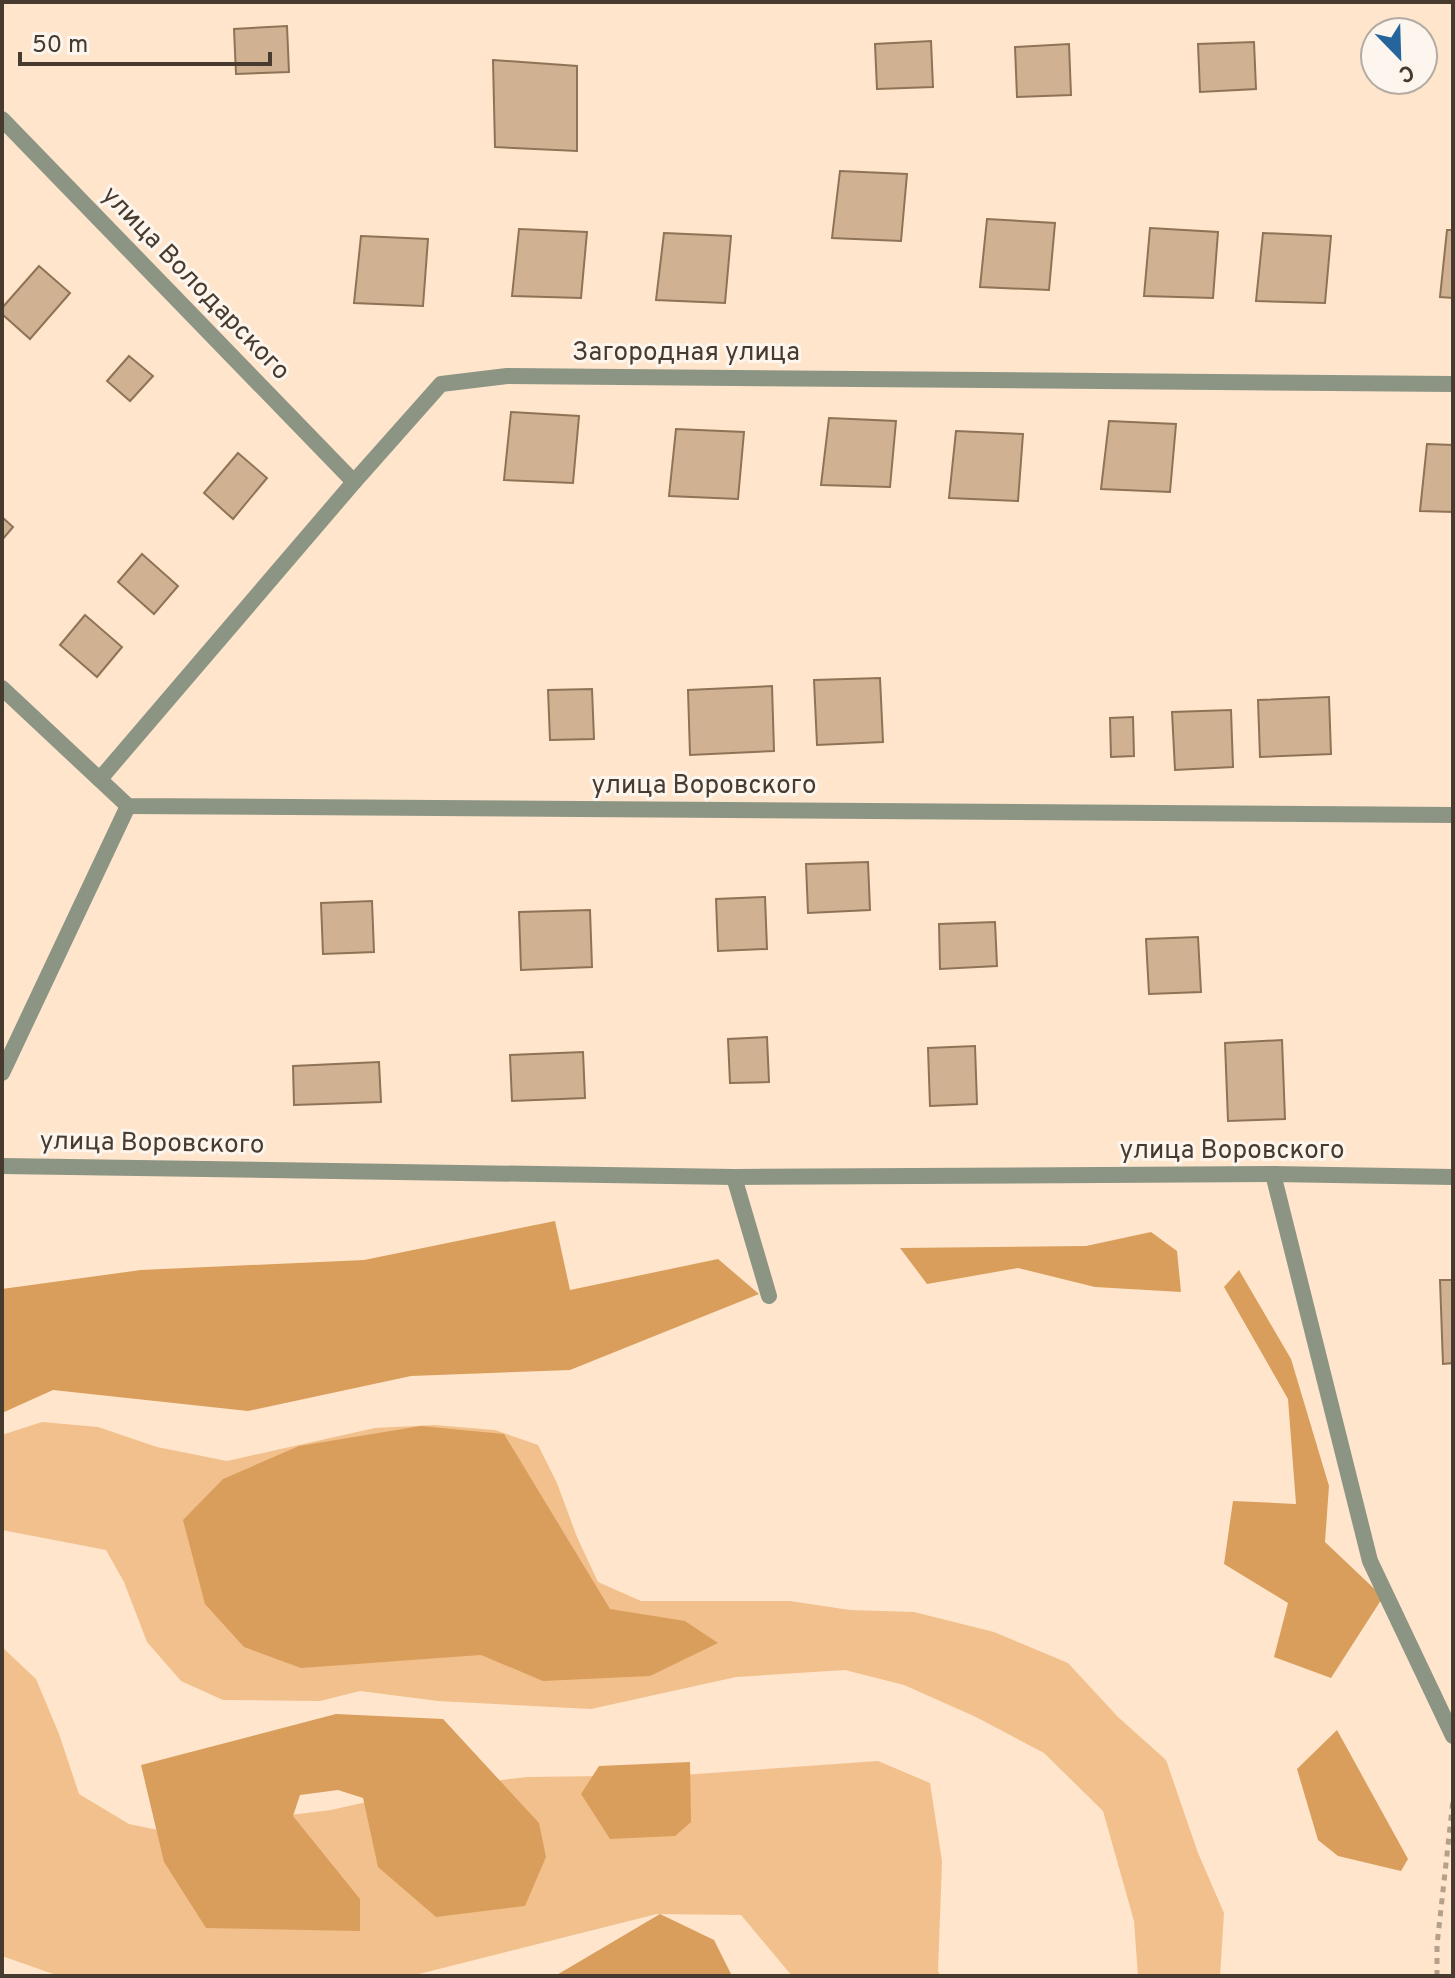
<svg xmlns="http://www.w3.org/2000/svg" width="1455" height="1978" font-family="Overpass,sans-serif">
<rect width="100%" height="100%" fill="#fee5cb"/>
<g fill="#f2c08d">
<polygon points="42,1422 98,1427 157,1447 227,1461 375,1428 434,1425 495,1430 538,1445 557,1483 577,1537 598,1582 641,1601 790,1601 850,1610 914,1612 994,1632 1068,1663 1118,1717 1166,1760 1198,1853 1224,1913 1220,1976 1138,1976 1134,1921 1103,1811 1044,1753 976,1717 904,1685 845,1670 736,1677 591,1709 438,1701 360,1691 320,1701 223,1700 181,1681 147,1642 124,1582 106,1550 2,1530 2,1435"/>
<polygon points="2,1647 36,1679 59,1734 79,1794 129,1824 201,1839 257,1819 331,1810 420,1790 527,1777 682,1775 878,1761 930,1783 942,1861 938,1971 941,1976 792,1976 741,1915 657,1914 415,1975 59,1976 2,1956"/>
</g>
<g fill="#d99e5c">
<polygon points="555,1221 570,1290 718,1259 759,1294 570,1370 411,1376 248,1411 53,1390 2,1413 2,1289 141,1270 364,1260"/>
<polygon points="1151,1232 1177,1251 1181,1292 1095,1287 1018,1268 927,1284 900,1248 1086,1246"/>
<polygon points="1239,1270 1291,1359 1329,1486 1325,1542 1383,1597 1331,1678 1274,1657 1288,1603 1224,1564 1233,1501 1296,1504 1288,1399 1224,1287"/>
<polygon points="421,1426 504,1434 610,1609 685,1621 718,1643 650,1676 543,1681 481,1655 301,1668 244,1647 205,1604 183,1520 223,1479 299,1446"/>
<polygon points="336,1714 443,1719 539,1823 546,1857 525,1906 436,1917 378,1867 363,1798 338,1790 300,1795 293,1816 360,1899 360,1931 206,1928 164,1862 141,1765"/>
<polygon points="1337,1730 1408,1859 1401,1871 1338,1856 1318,1840 1297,1769"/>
<polygon points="690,1762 691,1822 675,1836 610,1839 581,1794 599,1766"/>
<polygon points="660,1914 714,1940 732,1976 555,1976"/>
</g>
<g fill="#d0b293" stroke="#8f7356" stroke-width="2">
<polygon points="287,26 289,72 236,74 234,29"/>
<polygon points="931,41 933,87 877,89 875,44"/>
<polygon points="1254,42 1256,89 1200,92 1198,44"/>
<polygon points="1069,44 1071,95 1017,97 1015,47"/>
<polygon points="493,60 577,66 577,151 495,147"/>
<polygon points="840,171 907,174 901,241 832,238"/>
<polygon points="987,219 1055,223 1049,290 980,287"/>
<polygon points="1150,228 1218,232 1213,298 1144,296"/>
<polygon points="519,229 587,232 581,298 512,296"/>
<polygon points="1447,230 1453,230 1453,298 1440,297"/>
<polygon points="664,233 731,236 725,303 656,300"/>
<polygon points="1263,233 1331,236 1325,303 1256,301"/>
<polygon points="361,236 428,239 423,306 354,303"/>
<polygon points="39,266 70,293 30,339 2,314 2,308"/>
<polygon points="129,356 153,376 130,401 107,381"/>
<polygon points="511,412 579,416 573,483 504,480"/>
<polygon points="829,418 896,421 890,487 821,485"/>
<polygon points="1109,421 1176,424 1170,492 1101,489"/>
<polygon points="676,429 744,432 738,499 669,496"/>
<polygon points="956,431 1023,434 1018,501 949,498"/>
<polygon points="1427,444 1453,445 1453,512 1420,511"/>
<polygon points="238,453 267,478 233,519 204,493"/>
<polygon points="2,517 13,527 2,540"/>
<polygon points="142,554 178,586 154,614 118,582"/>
<polygon points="85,615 122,647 97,677 60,645"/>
<polygon points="880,678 883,742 817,745 814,680"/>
<polygon points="772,686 774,751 690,755 688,690"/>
<polygon points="592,689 594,739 550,740 548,690"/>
<polygon points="1329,697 1331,754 1260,757 1258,700"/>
<polygon points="1231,710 1233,767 1175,770 1172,712"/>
<polygon points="1133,717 1134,756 1111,757 1110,718"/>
<polygon points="868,862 870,910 808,913 806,864"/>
<polygon points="765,897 767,949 718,951 716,899"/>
<polygon points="372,901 374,952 323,954 321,903"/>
<polygon points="590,910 592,967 521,970 519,912"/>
<polygon points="995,922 997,966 940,969 939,924"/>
<polygon points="1198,937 1201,992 1149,994 1146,939"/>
<polygon points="767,1037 769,1082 730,1083 728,1039"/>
<polygon points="1282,1040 1285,1119 1228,1121 1225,1043"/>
<polygon points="975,1046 977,1104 930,1106 928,1048"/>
<polygon points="583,1052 585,1098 512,1101 510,1055"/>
<polygon points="379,1062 381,1102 294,1105 293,1066"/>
<polygon points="1440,1280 1453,1280 1453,1363 1443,1364"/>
</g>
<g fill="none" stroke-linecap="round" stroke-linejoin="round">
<polyline stroke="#b4a08b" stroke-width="5" stroke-dasharray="6 6" stroke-linecap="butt" points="1437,1976 1437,1945 1453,1800"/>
<polyline stroke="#8c9484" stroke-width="16" points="734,1177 769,1296"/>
<g stroke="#8c9484" stroke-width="16">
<polyline points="2,119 354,482"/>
<polyline points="2,688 128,806 1453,815"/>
<polyline points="100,779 354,482 441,384 507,376 1453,384"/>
<polyline points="2,1073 128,806"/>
<polyline points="2,1166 734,1177 1273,1174 1453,1177"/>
<polyline points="1273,1174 1370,1561 1453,1736"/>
</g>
</g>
<g text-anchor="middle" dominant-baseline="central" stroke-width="6" stroke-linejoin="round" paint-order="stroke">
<g font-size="26" fill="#473a2e" stroke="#fcf6ef">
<text transform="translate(195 284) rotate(46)">улица Володарского</text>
<text x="686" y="353">Загородная улица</text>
<text x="704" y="786">улица Воровского</text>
<text transform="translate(152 1144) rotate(1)">улица Воровского</text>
<text x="1232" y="1151">улица Воровского</text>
</g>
</g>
<rect width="1455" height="1978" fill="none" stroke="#473a2e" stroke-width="8"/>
<g transform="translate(1399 56) rotate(157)"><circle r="38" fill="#fcf6ef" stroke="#b4aba2" stroke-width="2"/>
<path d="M0-6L14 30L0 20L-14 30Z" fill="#25659b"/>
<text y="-12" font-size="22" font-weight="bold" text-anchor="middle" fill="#473a2e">С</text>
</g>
<path d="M20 52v12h250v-12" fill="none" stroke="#473a2e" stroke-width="4"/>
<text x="32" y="52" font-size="24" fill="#473a2e" stroke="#fcf6ef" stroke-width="6" paint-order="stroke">50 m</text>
</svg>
